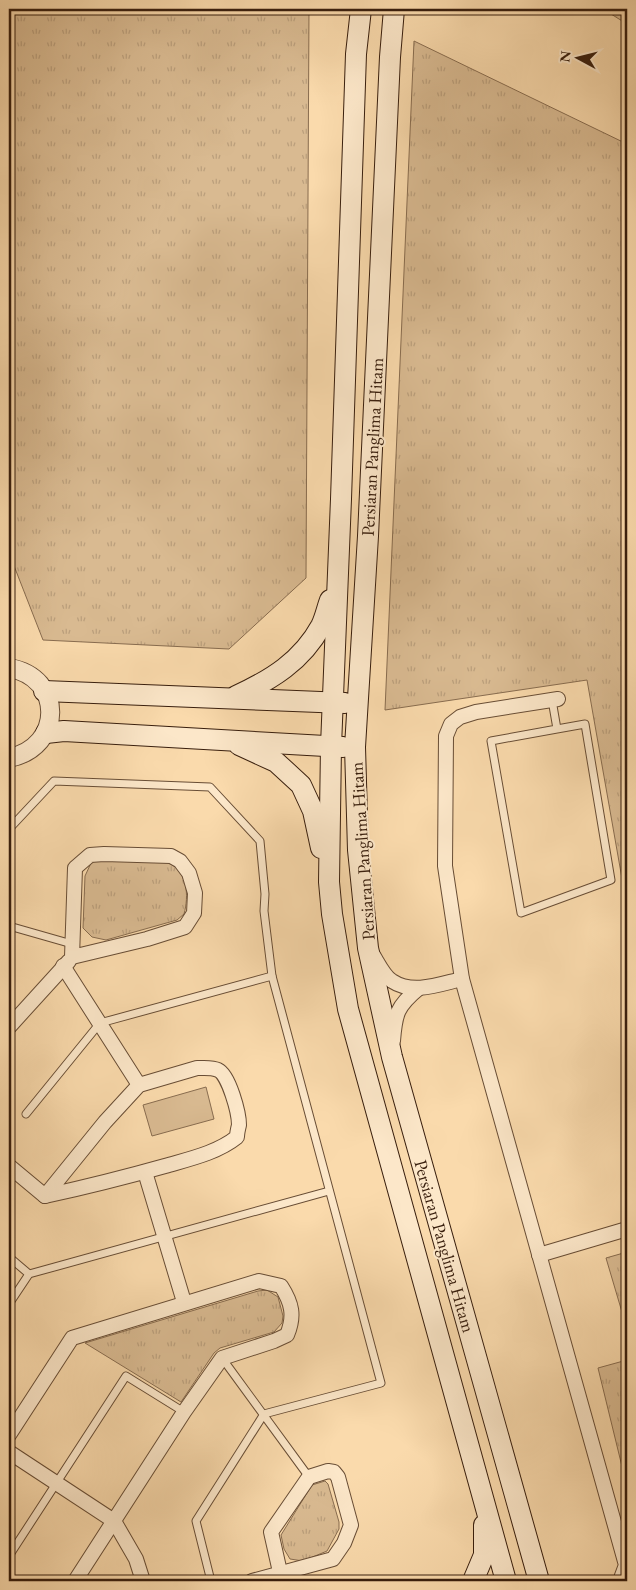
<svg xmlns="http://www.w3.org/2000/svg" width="636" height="1590" font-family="'EB Garamond',serif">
<defs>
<pattern id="grass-tufts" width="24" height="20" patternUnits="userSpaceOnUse" patternTransform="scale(1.25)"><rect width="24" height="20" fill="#d9ba91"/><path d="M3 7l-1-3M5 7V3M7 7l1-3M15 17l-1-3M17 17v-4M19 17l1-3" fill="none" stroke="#bb9f7c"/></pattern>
<pattern id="forest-crowns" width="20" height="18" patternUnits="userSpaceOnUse" patternTransform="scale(1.25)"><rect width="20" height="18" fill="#d9ba91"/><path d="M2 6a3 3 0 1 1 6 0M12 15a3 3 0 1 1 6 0" fill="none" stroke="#bb9f7c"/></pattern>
</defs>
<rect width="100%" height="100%" fill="#fadaac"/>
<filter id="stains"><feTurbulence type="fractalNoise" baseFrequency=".004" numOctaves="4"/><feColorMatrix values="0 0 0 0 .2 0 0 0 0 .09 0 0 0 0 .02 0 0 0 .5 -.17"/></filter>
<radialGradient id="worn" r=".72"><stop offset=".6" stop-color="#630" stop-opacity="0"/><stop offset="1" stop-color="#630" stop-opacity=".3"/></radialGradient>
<g fill="url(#grass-tufts)" stroke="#886c4f">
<polygon points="9,9 309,9 306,578 229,649 43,640 9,553"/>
<polygon points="414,41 627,144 627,907 587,680 385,710"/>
<path d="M100 859C113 860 159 858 167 862 188 871 189 896 184 914L177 920 106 940 92 937 83 928 85 876 91 863Z"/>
<polygon points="627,1252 627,1329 606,1258"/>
<polygon points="267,1290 278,1297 283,1316 282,1323 274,1332 220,1348 214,1353 181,1402 85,1343 258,1291"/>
<polygon points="627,1360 627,1487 598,1368"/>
<polygon points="325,1481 328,1484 339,1522 339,1529 327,1551 303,1561 290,1559 284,1549 281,1535 312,1485"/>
</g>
<polygon fill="url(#forest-crowns)" stroke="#886c4f" points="603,9 627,9 627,24"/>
<polygon fill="#d9ba91" stroke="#886c4f" points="206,1087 214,1119 152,1136 143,1105"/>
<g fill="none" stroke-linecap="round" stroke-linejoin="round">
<g stroke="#684d35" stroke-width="9">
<g id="service">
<polyline points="552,700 557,729 585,724 611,880 521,913 491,741 557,729"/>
<polyline points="9,829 54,781 210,787 260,841 265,894 264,911 272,976 381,1383 264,1414 196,1521 211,1581"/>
<polyline points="9,926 72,944"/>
<polyline points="26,1114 100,1023 272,976"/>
<polyline points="9,1257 29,1274"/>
<polyline points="9,1304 29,1274 329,1191"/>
<polyline points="222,1358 309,1477"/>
<polyline points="9,1556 126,1376 184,1412"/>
</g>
</g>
<g stroke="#684d35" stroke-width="16">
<g id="minor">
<polyline points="558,699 476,712 460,717 451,724 446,736 445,866 462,979 626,1565 620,1581"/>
<polygon points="104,854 171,856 180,861 189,873 195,893 194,913 185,927 147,939 72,957 75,868 90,855"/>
<path d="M373 955C378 963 384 976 392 981 413 995 440 984 462 979"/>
<polyline points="63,966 139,1085"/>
<polyline points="9,1027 69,961"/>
<path d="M393 1041C395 1014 397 1006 419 988"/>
<path d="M197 1068C204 1068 212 1067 218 1070 229 1075 239 1113 239 1125 238 1129 237 1133 237 1137 217 1153 189 1159 165 1166 126 1177 86 1187 45 1196L105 1122 139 1085Z"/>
<polyline points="9,1166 45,1196"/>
<polyline points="145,1172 184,1302"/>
<polyline points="539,1255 627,1229"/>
<path d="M9 1435 72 1338 259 1281 281 1286C292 1303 295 1316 287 1335L274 1341 222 1358 184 1412 75 1581"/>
<polyline points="9,1452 114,1521 136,1559 143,1581"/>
<polyline points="252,1581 333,1559 344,1543 351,1525 338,1477 334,1472 328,1471 309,1477 271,1532 280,1572"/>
</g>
</g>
<g stroke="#684d35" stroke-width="20">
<path id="tertiary" d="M9 668C64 677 64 747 9 758"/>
</g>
<g stroke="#381e0d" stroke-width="22">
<g id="secondary">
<polyline points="361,9 356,54 341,499 331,746 329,882 332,914 348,1009 506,1581"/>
<polyline points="394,9 390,57 368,536 355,747 358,850 368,948 392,1057 539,1581"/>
<polyline points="44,691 345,703"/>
<path d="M236 696C271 680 302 661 321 626 325 618 327 608 330 600"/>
<polyline points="46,733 64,731 343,747"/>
<polyline points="239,745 276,762 301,785 313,811 321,848"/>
<polyline points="473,1581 484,1555 484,1525"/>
</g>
</g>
<use href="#service" stroke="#fce7c9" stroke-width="7"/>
<use href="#minor" stroke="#fce7c9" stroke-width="14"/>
<use href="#tertiary" stroke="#fce7c9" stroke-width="18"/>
<use href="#secondary" stroke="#fce7c9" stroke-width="20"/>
</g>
<g text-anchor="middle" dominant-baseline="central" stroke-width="4" stroke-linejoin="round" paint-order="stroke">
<g font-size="18" fill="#381e0d" stroke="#fce7c9">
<text transform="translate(372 447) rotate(-87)">Persiaran Panglima Hitam</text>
<text transform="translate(362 851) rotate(-94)">Persiaran Panglima Hitam</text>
<text transform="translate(445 1246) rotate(74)">Persiaran Panglima Hitam</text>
</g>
</g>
<rect width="636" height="1590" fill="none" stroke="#fadaac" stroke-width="30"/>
<rect x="10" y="10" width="616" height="1570" fill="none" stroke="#381e0d" stroke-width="2.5"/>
<rect x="15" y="15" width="606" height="1560" fill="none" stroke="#381e0d"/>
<g transform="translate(578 58) rotate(277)" stroke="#fce7c9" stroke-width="4" paint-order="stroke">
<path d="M0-4L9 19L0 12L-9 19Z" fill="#381e0d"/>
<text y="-8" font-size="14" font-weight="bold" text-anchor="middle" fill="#381e0d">N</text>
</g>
<rect width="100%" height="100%" filter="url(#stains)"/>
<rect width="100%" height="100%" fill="url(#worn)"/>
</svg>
